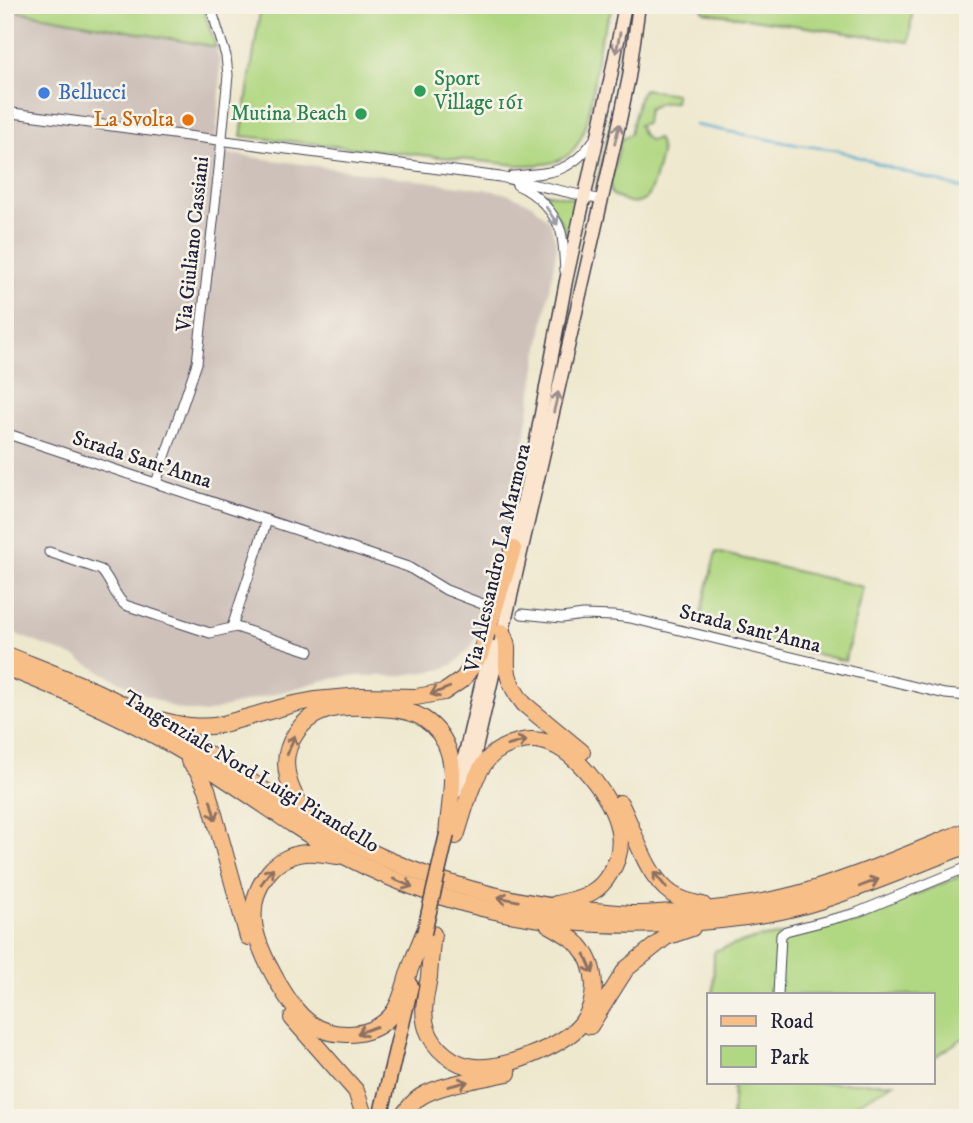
<svg xmlns="http://www.w3.org/2000/svg" width="973" height="1123" font-family="'IM FELL DW Pica',serif">
<rect width="100%" height="100%" fill="#f7f3e8"/>
<filter id="ink" filterUnits="userSpaceOnUse"><feTurbulence type="fractalNoise" baseFrequency=".0143" numOctaves="2"/><feDisplacementMap in="SourceGraphic" scale="14" xChannelSelector="R" yChannelSelector="G"/><feConvolveMatrix kernelMatrix="1 2 1 2 8 2 1 2 1" color-interpolation-filters="sRGB"/></filter>
<filter id="wash" filterUnits="userSpaceOnUse"><feTurbulence type="fractalNoise" baseFrequency=".00686" numOctaves="4" result="noise"/><feDisplacementMap in="SourceGraphic" scale="28" xChannelSelector="R" yChannelSelector="G"/><feGaussianBlur stdDeviation="1.57" result="paint"/><feColorMatrix in="noise" values="0 0 0 0 0 0 0 0 0 0 0 0 0 0 0 0 0 1.4 0 .05"/><feComposite in="paint" operator="in"/></filter>
<g filter="url(#wash)">
<rect width="100%" height="100%" fill="#eee8ce"/>
<polygon fill="#cec1ba" points="5,9 216,47 220,62 220,91 215,152 496,191 511,195 533,205 550,222 557,247 537,359 522,458 492,589 479,630 470,648 454,664 439,670 396,676 348,676 321,681 205,713 177,709 131,688 75,657 5,630"/>
<g fill="#b0d781" stroke="#697c5e" stroke-width="2">
<polygon points="5,5 202,5 216,47 5,9"/>
<path d="M261 5H614C609 18 601 32 599 46 593 76 593 140 565 157 551 166 533 165 517 165L241 136Z"/>
<polygon points="631,5 634,5 624,78 600,179 598,181 614,104 617,72"/>
<polygon points="701,5 913,5 909,42 704,12"/>
<path d="M644 89 676 94 675 102 659 103 648 109 646 123 639 125 642 134 650 141 657 138C660 143 661 148 661 154 659 164 651 197 643 201 634 206 617 199 611 193L610 186 621 140 630 134 639 98Z"/>
<polygon points="544,193 577,199 568,242 565,229 558,217 543,196"/>
<polygon points="716,552 863,587 845,661 698,625"/>
<polygon points="968,873 968,1035 933,1058 933,995 713,995 714,951 757,938 794,933 842,922 875,911"/>
<polygon points="734,1083 894,1083 831,1118 732,1118"/>
</g>
<g fill="none" stroke-linecap="round" stroke-linejoin="round">
<polyline stroke="#53a8cf" stroke-width="2.5" points="695,125 798,145 837,150 888,167 968,190"/>
</g>
</g>
<g filter="url(#ink)">
<g fill="none" stroke-linecap="round" stroke-linejoin="round">
<g stroke="#414051" stroke-width="11">
<g id="street">
<polyline points="5,112 500,177 602,200"/>
<path d="M512 176C552 173 572 173 596 137"/>
<path d="M517 185C536 193 555 212 561 232 564 244 564 258 565 271"/>
<polyline points="5,433 408,567 446,590 485,605"/>
<polyline points="156,483 197,363 219,169 228,75 226,56 210,5"/>
<path d="M49 552 101 570C111 580 114 596 125 605L210 633 236 627 309 651"/>
<polyline points="522,614 562,618 583,615 614,616 630,618 945,694 968,696"/>
<polyline points="232,627 267,520"/>
<polyline points="778,995 781,935 786,931 856,913 968,867"/>
</g>
</g>
<g stroke="#414051" stroke-width="15">
<g id="secondary">
<polyline points="511,557 532,462 566,281 610,81 625,5"/>
<polyline points="468,784 620,120 629,77 639,5"/>
<polyline points="456,792 490,646"/>
</g>
</g>
<g stroke="#414051" stroke-width="17">
<polyline id="primary" points="380,1118 411,986"/>
</g>
<g stroke="#414051" stroke-width="18">
<g id="highway">
<path d="M502 632C510 648 506 650 507 667 508 681 515 693 524 704L582 752"/>
<path d="M5 654C54 674 104 692 150 719 216 756 277 802 343 838 422 880 506 904 595 911 609 912 623 914 637 914 651 914 665 912 680 912 722 909 764 904 805 892 860 875 914 852 968 830"/>
<path d="M5 667C66 691 126 717 182 751 219 774 255 799 292 824 310 835 327 848 346 857 451 911 551 929 668 924 716 922 763 917 809 904 863 888 915 865 968 845"/>
<path d="M160 720C180 725 198 729 220 725L294 704 315 700 361 696 416 697 444 692 463 679 480 655 513 549"/>
<polyline points="189,761 199,773 207,789 248,937"/>
<path d="M620 803C636 833 644 874 672 894 681 900 692 903 703 905"/>
<path d="M307 812C294 799 287 782 286 763 286 752 290 742 296 733 314 705 348 705 378 708 393 709 411 710 424 719 436 727 445 739 449 753 456 776 449 809 447 834"/>
<path d="M456 836C464 812 472 775 490 757 497 750 507 745 518 742 553 732 582 763 600 789 618 815 629 845 610 873 606 880 599 888 592 892 581 899 568 901 556 904"/>
<path d="M338 856C328 855 317 852 306 853 292 854 278 861 269 872 240 908 257 946 277 981 286 996 296 1013 310 1023 335 1040 374 1038 393 1013 402 1001 405 983 410 969 414 957 419 945 424 933"/>
<path d="M433 934C431 948 430 963 429 977 426 995 421 1011 427 1029 434 1049 453 1065 475 1067 503 1070 563 1046 581 1024 599 1001 598 967 579 945 570 936 559 930 548 924"/>
<polyline points="292,1018 356,1091 365,1118"/>
<polyline points="590,1026 626,969 666,937 692,928"/>
<path d="M401 1118C407 1110 412 1102 420 1097 440 1084 484 1078 508 1073"/>
</g>
</g>
<use href="#street" stroke="#fff" stroke-width="9"/>
<use href="#secondary" stroke="#fce5cf" stroke-width="12"/>
<use href="#primary" stroke="#f7be88" stroke-width="14"/>
<use href="#highway" stroke="#f7be88" stroke-width="16"/>
<g stroke="#414051" stroke-width="17" stroke-linecap="butt">
<polyline id="primary-bridge" points="424,933 447,834"/>
</g>
<use href="#primary-bridge" stroke="#f7be88" stroke-width="14"/>
</g>
<defs><path id="oneway-shaft" d="M-6 0H5M1.5-3L5.5 0L1.5 3" fill="none" stroke-width="1.6" stroke-linecap="round" stroke-linejoin="round" transform="scale(1.75)"/></defs>
<g stroke="#9a8d8c">
<use href="#oneway-shaft" transform="translate(618 43) rotate(101)"/>
<use href="#oneway-shaft" transform="translate(617 134) rotate(-77)"/>
<use href="#oneway-shaft" transform="translate(556 402) rotate(-77)"/>
</g>
<use stroke="#9c9ca7" href="#oneway-shaft" transform="translate(552 216) rotate(57)"/>
<g stroke="#8c7062">
<use href="#oneway-shaft" transform="translate(440 691) rotate(159)"/>
<use href="#oneway-shaft" transform="translate(517 743) rotate(-16)"/>
<use href="#oneway-shaft" transform="translate(291 745) rotate(-69)"/>
<use href="#oneway-shaft" transform="translate(213 810) rotate(75)"/>
<use href="#oneway-shaft" transform="translate(267 876) rotate(-54)"/>
<use href="#oneway-shaft" transform="translate(660 880) rotate(-129)"/>
<use href="#oneway-shaft" transform="translate(403 883) rotate(23)"/>
<use href="#oneway-shaft" transform="translate(869 883) rotate(-21)"/>
<use href="#oneway-shaft" transform="translate(508 899) rotate(-169)"/>
<use href="#oneway-shaft" transform="translate(589 964) rotate(67)"/>
<use href="#oneway-shaft" transform="translate(367 1030) rotate(160)"/>
<use href="#oneway-shaft" transform="translate(458 1084) rotate(-14)"/>
</g>
</g>
<g fill="#2e9e5b" stroke="#f7f3e8" stroke-width="2.5">
<circle cx="420" cy="91" r="7"/>
<circle cx="361" cy="114" r="7"/>
</g>
<circle fill="#3f7fe0" stroke="#f7f3e8" stroke-width="2.5" cx="44" cy="93" r="7"/>
<circle fill="#e8710a" stroke="#f7f3e8" stroke-width="2.5" cx="188" cy="120" r="7"/>
<g text-anchor="middle" dominant-baseline="central" stroke-width="5" stroke-linejoin="round" paint-order="stroke">
<g font-size="21" fill="#27864d" stroke="#f7f3e8" text-anchor="start">
<text x="434" y="79">Sport<tspan x="434" dy="24">Village 161</tspan></text>
<text x="347" y="114" text-anchor="end">Mutina Beach</text>
</g>
<g font-size="21" fill="#366cbe" stroke="#f7f3e8" text-anchor="start">
<text x="58" y="93">Bellucci</text>
</g>
<g font-size="21" fill="#c56008" stroke="#f7f3e8" text-anchor="end">
<text x="174" y="120">La Svolta</text>
</g>
<g font-size="21" fill="#22223b" stroke="#f7f3e8">
<text transform="translate(193 244) rotate(-84)">Via Giuliano Cassiani</text>
<text transform="translate(142 460) rotate(18)">Strada Sant'Anna</text>
<text transform="translate(498 558) rotate(-77)">Via Alessandro La Marmora</text>
<text transform="translate(750 629) rotate(14)">Strada Sant'Anna</text>
<text transform="translate(251 772) rotate(31)">Tangenziale Nord Luigi Pirandello</text>
</g>
</g>
<rect width="973" height="1123" fill="none" stroke="#f7f3e8" stroke-width="28"/>
<rect x="707" y="993" width="228" height="91" fill="#f7f3e8" stroke="#a29fa3" stroke-width="2"/>
<rect x="721" y="1016" width="35" height="10" fill="#f7be88" stroke="#a29fa3" stroke-width="2"/>
<text x="770" y="1028" font-size="21" fill="#22223b">Road</text>
<rect x="721" y="1046" width="35" height="21" fill="#b0d781" stroke="#a29fa3" stroke-width="2"/>
<text x="770" y="1064" font-size="21" fill="#22223b">Park</text>
</svg>
